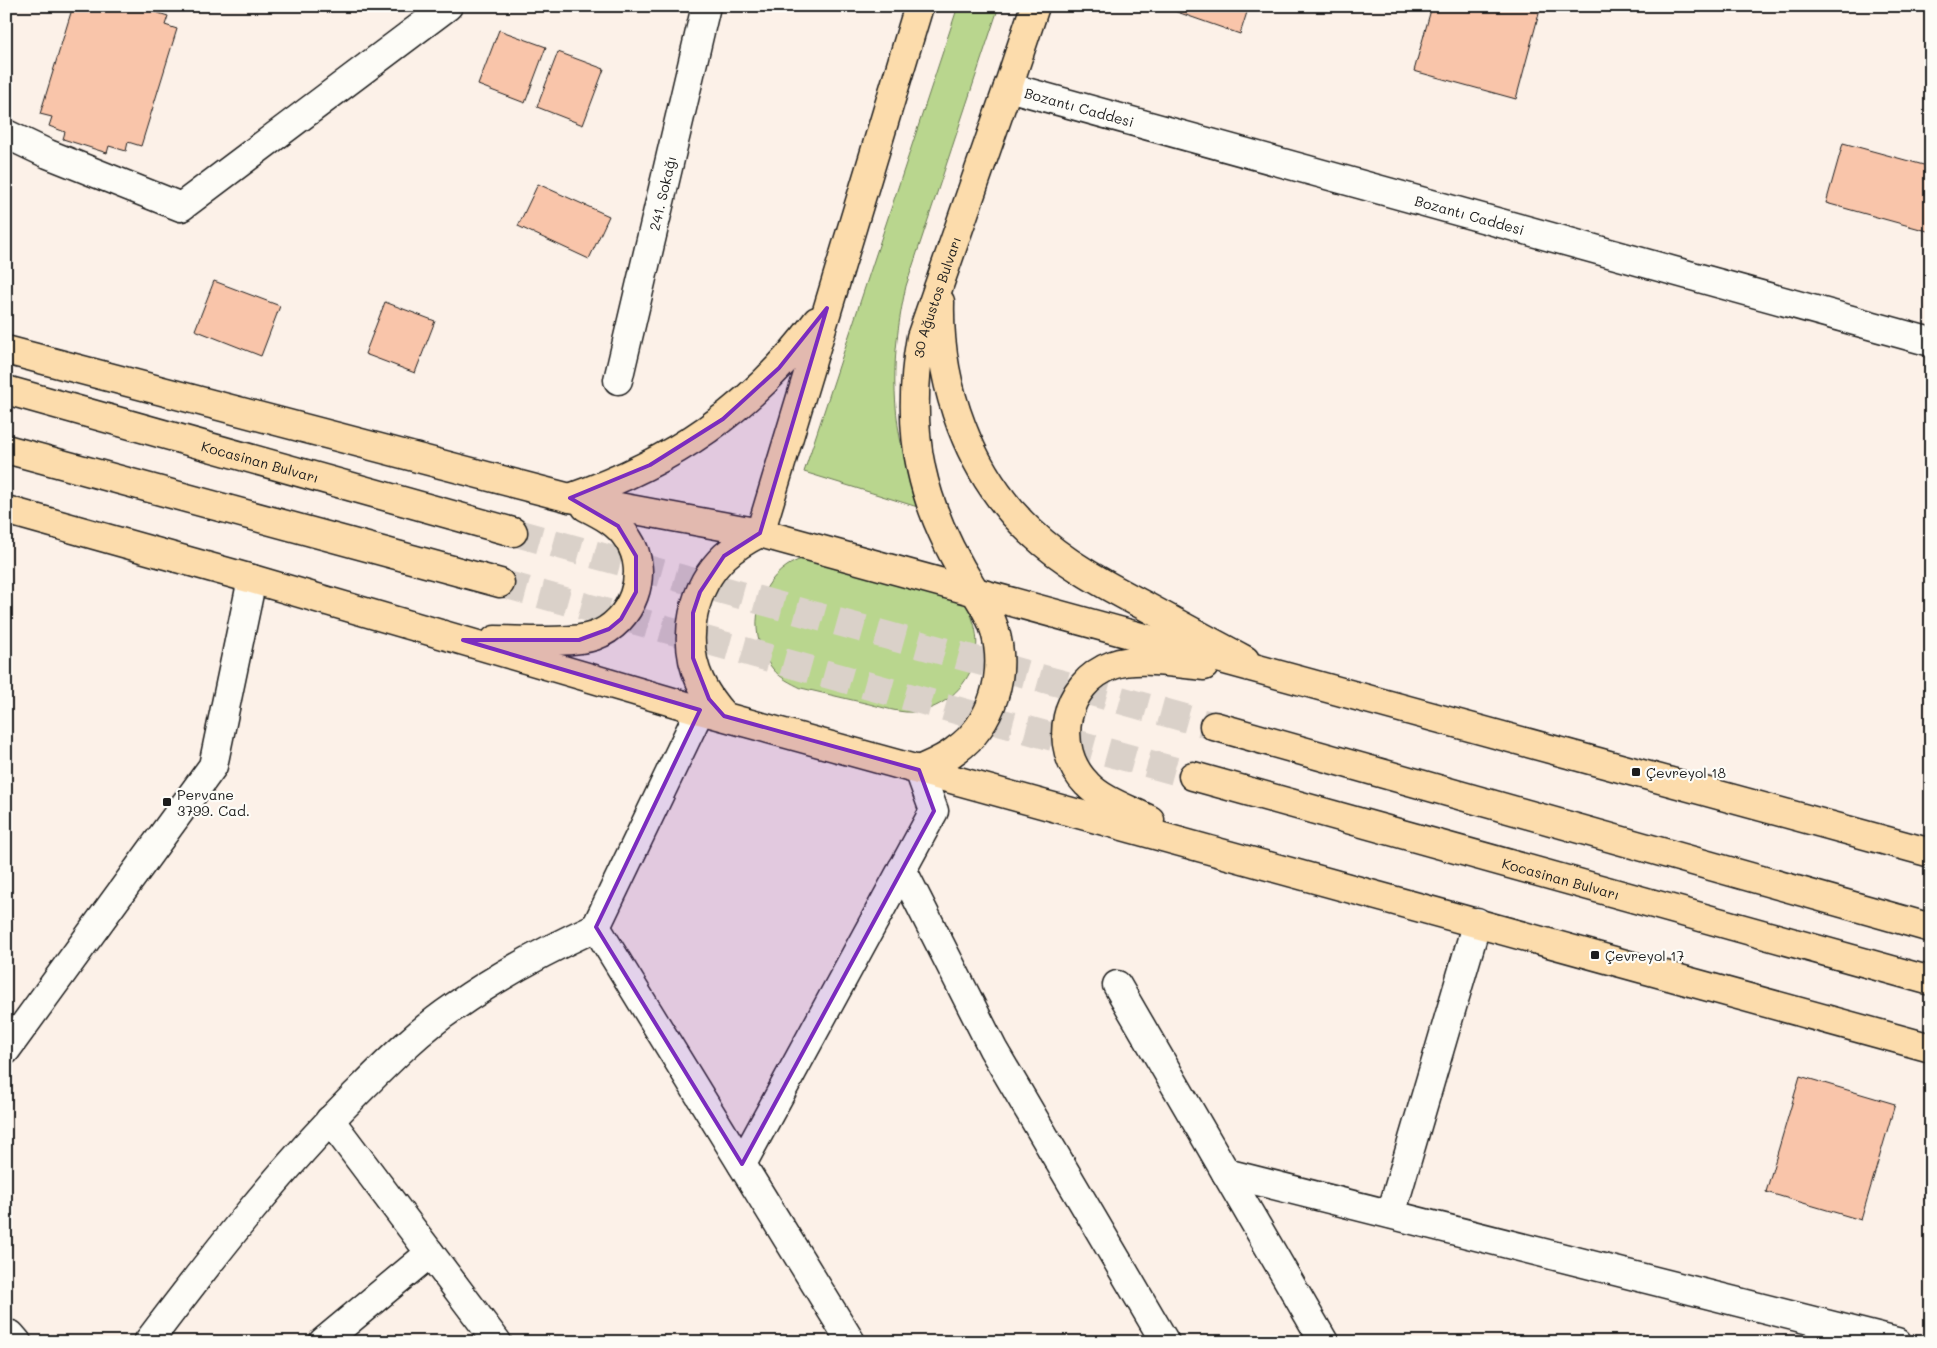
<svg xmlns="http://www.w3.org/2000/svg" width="1937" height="1348" font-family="Mali,sans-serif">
<rect width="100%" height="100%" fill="#fcf1e8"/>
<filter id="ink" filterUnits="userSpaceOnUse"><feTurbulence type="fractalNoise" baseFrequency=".02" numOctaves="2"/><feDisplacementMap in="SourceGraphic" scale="10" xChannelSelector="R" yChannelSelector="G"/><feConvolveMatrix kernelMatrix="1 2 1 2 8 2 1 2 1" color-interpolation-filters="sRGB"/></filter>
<g filter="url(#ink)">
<g fill="#b9d68e" stroke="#6a7955">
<path d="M958 6H999L906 286C893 345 890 398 904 457 908 475 915 492 921 508L804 472Z"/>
<path d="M815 555 963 599C977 622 982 647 970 672 959 695 933 714 906 712 893 711 878 706 865 703 844 698 822 693 801 688 791 683 780 678 773 669 747 638 753 589 787 566 796 560 805 558 815 555Z"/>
</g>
<g fill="#f9c5aa" stroke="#1c1c1c">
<polygon points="73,6 153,6 152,11 168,16 165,25 177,29 141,146 128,142 126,151 109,146 107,153 63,139 65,132 49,126 52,117 40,114"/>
<polygon points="1160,6 1249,6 1240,34"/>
<polygon points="1432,6 1541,6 1516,99 1414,71"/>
<polygon points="499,30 546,47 525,103 478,85"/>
<polygon points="558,52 604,69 583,125 537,107"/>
<polygon points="1843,143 1931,167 1931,232 1826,203"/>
<polygon points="538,184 609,216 589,259 518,226"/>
<polygon points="214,281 280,306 261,356 195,330"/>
<polygon points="385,302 435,321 415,373 365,354"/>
<polygon points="1800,1076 1895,1104 1861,1220 1766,1192"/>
</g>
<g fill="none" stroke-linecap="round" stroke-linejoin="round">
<g stroke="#dad1c9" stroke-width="28" stroke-dasharray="28 14" stroke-linecap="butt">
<polyline points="513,532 1214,726"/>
<polyline points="500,583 1193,776"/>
</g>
<g stroke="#1c1c1c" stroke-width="31">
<g id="street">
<path id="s1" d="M1008 87 1931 342"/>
<polyline points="6,134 48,154 181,207 448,6"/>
<path id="s2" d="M618 380 706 6"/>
<polyline points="700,710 596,927 851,1342"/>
<polyline points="902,869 993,1049 1165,1342"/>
<polyline points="1117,985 1324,1342"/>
<polyline points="6,1050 213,766 252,579"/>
<polyline points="330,1120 497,1342"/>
<polyline points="742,1164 934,811 919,770"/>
<polyline points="1226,1173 1897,1342"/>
<polyline points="1391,1214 1477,922"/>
<polyline points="11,1335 17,1342"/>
<path d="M148 1342C213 1256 279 1171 355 1095 386 1064 417 1032 454 1007 499 975 546 950 596 927"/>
<polyline points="323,1342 430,1253"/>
</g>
</g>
<g stroke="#1c1c1c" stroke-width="31">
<g id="primary">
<path d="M940 302C938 385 969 474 1031 532 1064 563 1105 585 1145 606 1178 624 1211 642 1245 660"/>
<path d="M570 498C673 462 752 409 817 321"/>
<polyline points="760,533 919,6"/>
<path id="s3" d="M974 590C921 507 904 435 921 337L1008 87 1035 6"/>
</g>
</g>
<g stroke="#1c1c1c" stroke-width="31">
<g id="highway">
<polyline points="6,350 570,498 760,533 1931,853"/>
<path id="s4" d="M6 390 513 532"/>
<polyline points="6,449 500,583"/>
<polyline points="6,510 252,579 700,710 1931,1048"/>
<path d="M495 640C520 640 571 644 594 636 632 623 651 573 628 539 618 523 602 515 586 507"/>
<path d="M724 716C714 705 706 694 700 681 681 640 693 586 725 556 736 546 748 539 760 533"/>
<polyline points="1214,726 1931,928"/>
<path d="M919 770C932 764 945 759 956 750 993 724 1007 673 995 631 991 616 982 603 974 590"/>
<path id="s5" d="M1193 776 1931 981"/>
<path d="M1150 820C1129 809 1103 801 1087 784 1051 748 1063 683 1113 665 1138 656 1177 664 1204 666"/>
</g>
</g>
<use href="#street" stroke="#fdfcf7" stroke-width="28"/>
<use href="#primary" stroke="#fcdcac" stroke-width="28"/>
<use href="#highway" stroke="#fcdcac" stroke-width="28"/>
</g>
</g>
<path fill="#7b2cbf" fill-opacity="0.2" stroke="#7b2cbf" stroke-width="4" stroke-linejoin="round" d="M827 308 760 533 724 556 700 592 693 613V658L709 699 724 716 919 770 934 811 742 1164 596 927 700 710 463 640H579L609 629 621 619 636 592V556L618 526 570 498 650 465 723 419 779 368Z"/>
<g fill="#1c1c1c" stroke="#fdfcf7" stroke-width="2">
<rect x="1631" y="767" width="10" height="10" rx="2.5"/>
<rect x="162" y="797" width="10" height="10" rx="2.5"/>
<rect x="1590" y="950" width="10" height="10" rx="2.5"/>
</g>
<g text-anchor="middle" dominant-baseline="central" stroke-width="4.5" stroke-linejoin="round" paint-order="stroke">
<g font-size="14" fill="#1c1c1c" stroke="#fdfcf7">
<text stroke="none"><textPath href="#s1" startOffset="74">Bozantı Caddesi</textPath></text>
<text stroke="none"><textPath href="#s2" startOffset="192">241. Sokağı</textPath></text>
<text stroke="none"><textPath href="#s1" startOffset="479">Bozantı Caddesi</textPath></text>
<text stroke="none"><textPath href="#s3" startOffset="308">30 Ağustos Bulvarı</textPath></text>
<text stroke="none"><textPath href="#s4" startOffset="264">Kocasinan Bulvarı</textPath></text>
<text stroke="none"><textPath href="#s5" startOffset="382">Kocasinan Bulvarı</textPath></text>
</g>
<g font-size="14" fill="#1c1c1c" stroke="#fdfcf7" text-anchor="start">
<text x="1646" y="772">Çevreyol 18</text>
<text x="177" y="794">Pervane<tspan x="177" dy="16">3799. Cad.</tspan></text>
<text x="1605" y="955">Çevreyol 17</text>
</g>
</g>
<rect width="1937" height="1348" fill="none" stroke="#fdfcf7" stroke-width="25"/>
<rect x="12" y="12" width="1912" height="1323" fill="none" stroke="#1c1c1c" stroke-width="2" filter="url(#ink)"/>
</svg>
